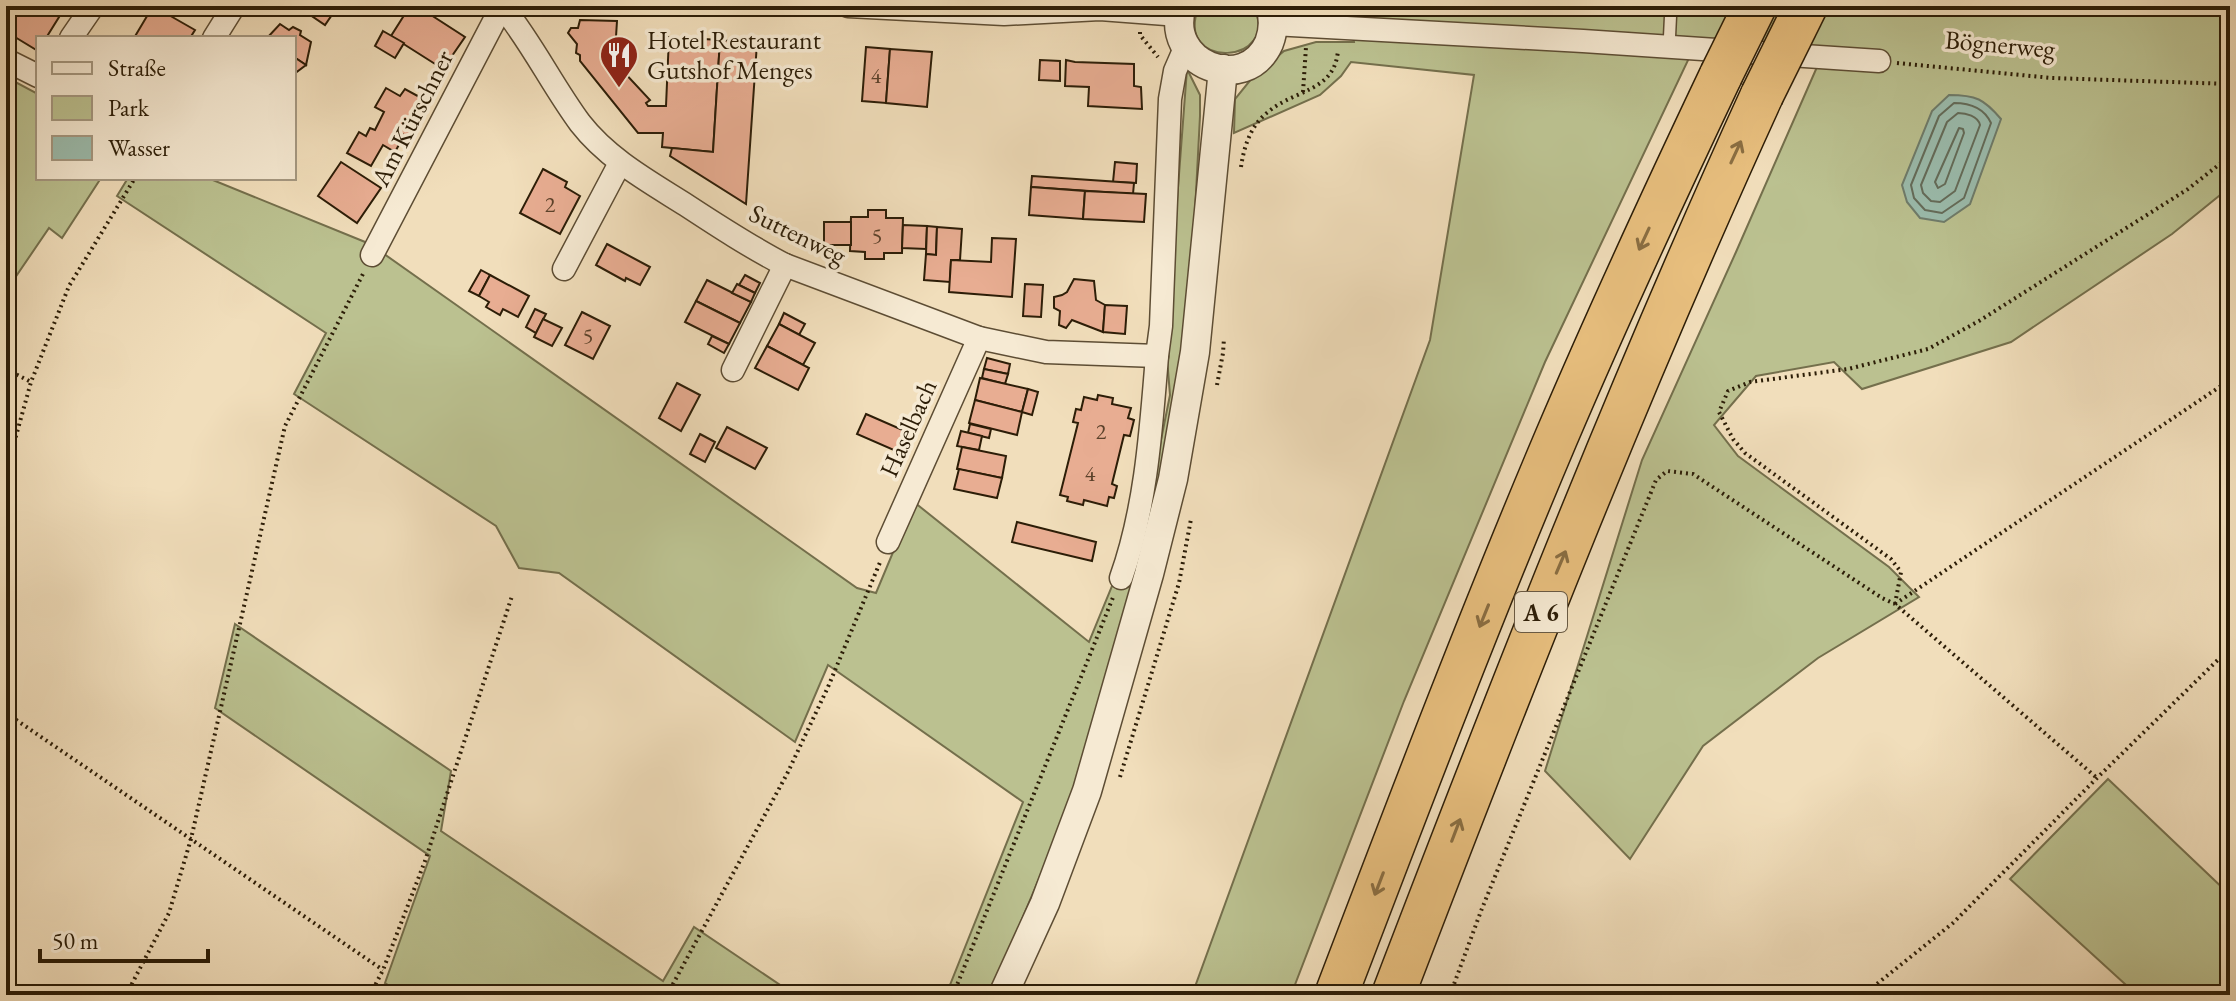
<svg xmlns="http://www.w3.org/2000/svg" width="2236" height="1001" font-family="'EB Garamond',serif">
<rect width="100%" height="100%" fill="#f1debb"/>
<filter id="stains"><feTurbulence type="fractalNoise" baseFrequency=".0025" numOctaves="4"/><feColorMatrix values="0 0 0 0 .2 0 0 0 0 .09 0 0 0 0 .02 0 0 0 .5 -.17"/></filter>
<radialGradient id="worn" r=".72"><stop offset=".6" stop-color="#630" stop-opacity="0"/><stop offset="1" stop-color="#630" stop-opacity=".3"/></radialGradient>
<g fill="#bbc190" stroke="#746f4c" stroke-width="2">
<path d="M1199 6H1253C1284 65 1172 72 1199 6Z"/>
<polygon points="1329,6 2230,6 2230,187 2172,234 2011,342 1862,389 1834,362 1756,376 1714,425 1738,456 1889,567 1919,597 1818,658 1703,746 1630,859 1545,771 1642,460 1736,252 1824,51 1698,39 1545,362 1404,701 1291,995 1192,995 1430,340 1474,75 1351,62 1341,76 1320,95 1234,133 1235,99 1252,78 1284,51 1316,42 1354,42 1351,19"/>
<polygon points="1187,69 1200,95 1200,116 1193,250 1180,386 1141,569 1066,815 990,995 946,995 1023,802 828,665 795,742 559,573 519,568 496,526 294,394 326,333 117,196 128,178 208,178 370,244 857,588 876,593 914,502 1089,642 1117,574 1157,460 1170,395 1166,346"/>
<polygon points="6,77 38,94 38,178 101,178 62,238 49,228 6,291"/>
<polygon points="235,624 451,771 441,831 663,981 694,927 795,995 403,995 385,983 430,856 215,708"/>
<polygon points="2108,779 2230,895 2230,995 2137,995 2010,879"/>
</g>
<path fill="#9bbcad" stroke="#6f7c6b" stroke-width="2" d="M1949 95C1976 95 1984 99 2001 119L1970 204 1944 222 1920 218 1907 202 1902 185 1932 111Z"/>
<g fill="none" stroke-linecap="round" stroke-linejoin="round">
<g stroke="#646c5a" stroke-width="2">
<path d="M1954 103C1970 103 1984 108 1991 123L1964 198 1942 213 1925 210 1914 198 1911 185 1939 116Z"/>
<path d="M1958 113C1966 113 1978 116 1980 125L1955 191 1940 202 1931 201 1923 193 1921 185 1947 122Z"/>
<polygon points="1959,128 1963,129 1964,133 1945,184 1938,188 1935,182"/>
</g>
</g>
<g fill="#e8ad92" stroke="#2c1d07" stroke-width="2">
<polygon points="9,6 59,6 64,9 46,38 38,38 38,51 10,34 15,26 6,21 6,10"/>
<polygon points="153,6 195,30 190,38 134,38"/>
<polygon points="186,6 207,6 201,15"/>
<polygon points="297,6 338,6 325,25"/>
<polygon points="410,6 417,6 465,37 443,69 391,36"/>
<polygon points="580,20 617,21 614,68 621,69 650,100 646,103 648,106 666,106 669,37 720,40 713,152 662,147 663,133 638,133 580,61 580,55 576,53 577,44 568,33 571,28 578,28"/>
<polygon points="280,24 289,30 293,27 301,31 300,35 311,42 306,65 294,57 294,38 267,38"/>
<polygon points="383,31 404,43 395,58 375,46"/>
<polygon points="720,40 757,43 746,204 670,156 672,148 713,152"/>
<polygon points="866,47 890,49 886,103 862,101"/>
<polygon points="890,49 932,52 927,107 886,103"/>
<polygon points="294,57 306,65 294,74"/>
<polygon points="1040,60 1060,61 1060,81 1039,80"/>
<polygon points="1066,60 1075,62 1134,64 1134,86 1141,87 1142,109 1088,106 1089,87 1065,86"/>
<polygon points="386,88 400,96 405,89 425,100 416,118 420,120 410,138 400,133 397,139 401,141 395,152 383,145 371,166 347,153 359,132 366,136 370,128 375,130 384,112 375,107"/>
<polygon points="341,162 381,188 357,223 318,196"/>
<polygon points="1115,162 1137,164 1136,183 1113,182"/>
<polygon points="543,169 567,182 565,187 580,196 560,234 520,213"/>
<polygon points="1032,176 1134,183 1133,194 1031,187"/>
<polygon points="1031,187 1085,191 1083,219 1029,215"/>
<polygon points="1085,191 1146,194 1144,222 1083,219"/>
<polygon points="868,210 886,210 886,218 903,218 902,253 884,253 884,259 865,259 865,252 850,251 851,217 868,217"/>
<rect x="824" y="222" width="27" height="23"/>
<polygon points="903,225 927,226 926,249 902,248"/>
<polygon points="927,226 937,227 936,255 926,254"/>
<polygon points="937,227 962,229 960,260 951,260 950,282 924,280 926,254 936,255"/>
<polygon points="992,238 1016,239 1012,297 949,292 951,260 991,262"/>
<polygon points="607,244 650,267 640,285 626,278 625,281 596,265"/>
<polygon points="481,270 490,275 479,296 469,291"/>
<polygon points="490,275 529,296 518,317 503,309 500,315 486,307 489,302 479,296"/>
<polygon points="745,275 760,283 755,293 739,285"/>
<polygon points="1074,279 1094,281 1096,300 1105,305 1103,332 1072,320 1066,328 1059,325 1060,311 1054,308 1054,297 1062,295 1067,292"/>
<polygon points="707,280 751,302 740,323 696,301"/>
<polygon points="737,284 755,293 751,302 732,293"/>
<polygon points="1025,284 1043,285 1041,317 1023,316"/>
<polygon points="696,301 740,323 729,344 685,322"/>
<polygon points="1105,305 1127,306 1125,334 1103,332"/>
<polygon points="535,309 546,314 536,333 526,327"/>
<polygon points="582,312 610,326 593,359 565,345"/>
<polygon points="784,313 805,324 799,335 779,324"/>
<polygon points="543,319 562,328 552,346 534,337"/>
<polygon points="779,324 815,343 803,365 767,346"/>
<polygon points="712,336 729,344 724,353 708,344"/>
<polygon points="767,346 809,368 798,390 755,368"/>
<polygon points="987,358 1010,364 1008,374 984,369"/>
<polygon points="984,369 1008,374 1005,384 982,378"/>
<polygon points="980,378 1028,389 1022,412 975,400"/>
<polygon points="677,383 700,395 681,431 659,418"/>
<polygon points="1028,389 1038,392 1032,415 1022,412"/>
<polygon points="1098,395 1113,398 1112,404 1131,408 1128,418 1134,420 1130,436 1124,435 1112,484 1117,486 1114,498 1109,497 1107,506 1084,500 1083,505 1067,501 1068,497 1060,495 1078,423 1073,422 1076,409 1081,410 1084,397 1097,400"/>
<polygon points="975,400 1022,412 1017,435 969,423"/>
<polygon points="866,414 905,431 896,451 857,434"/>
<polygon points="970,424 991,429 989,438 968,433"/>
<polygon points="727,427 767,448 755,469 716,448"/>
<polygon points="961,431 982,436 979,450 957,446"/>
<polygon points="700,434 715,442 705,462 690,454"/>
<polygon points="962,447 1006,456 1002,478 957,469"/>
<polygon points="959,469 1002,478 997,498 954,489"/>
<polygon points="1017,522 1096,542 1092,561 1012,542"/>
</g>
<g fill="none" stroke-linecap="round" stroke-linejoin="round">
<g stroke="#5d4d34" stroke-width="14">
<polyline id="service" points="1669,47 1671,6"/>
</g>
<g stroke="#5d4d34" stroke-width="25">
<g id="minor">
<path d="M502 6C532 43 552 85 580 123 608 159 648 181 686 205 718 226 750 247 785 265L979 338 1046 352 1157 356 1161 326 1170 99 1175 71 1185 48"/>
<polyline points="848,6 1004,14 1100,9 1179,15"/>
<polyline points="1273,24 1583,41 1879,61"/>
<polyline points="71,38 93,6"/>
<polyline points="214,38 234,6"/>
<polyline points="6,60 38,76"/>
<polyline points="372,255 502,6"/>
<polyline points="564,269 620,163"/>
<polyline points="733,370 785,265"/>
<polyline points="888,542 979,338"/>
<path d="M1121 578C1146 508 1151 430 1157 356"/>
</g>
</g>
<g stroke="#5d4d34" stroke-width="31">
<g id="tertiary">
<path d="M1182 6C1163 64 1245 96 1269 43 1274 30 1274 18 1270 6"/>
<polyline points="1003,995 1045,903 1087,791 1149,574 1173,479 1195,352 1223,69"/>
</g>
</g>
<g stroke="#2c1d07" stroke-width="45">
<g id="motorway">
<path d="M1336 995C1407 809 1478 622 1556 438 1608 316 1664 195 1721 75"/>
<path d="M1393 995C1509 692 1627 390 1762 95"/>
</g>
</g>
<g stroke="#2c1d07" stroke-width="4" stroke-dasharray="2 4" stroke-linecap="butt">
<polyline points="1140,32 1140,35 1158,57"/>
<polyline points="1897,63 2052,78 2230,84"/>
<polyline points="1303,92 1306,47"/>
<path d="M1241 167C1244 146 1251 125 1268 112 1295 89 1335 92 1338 50"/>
<polyline points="6,369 31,382"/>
<polyline points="1217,385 1223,353 1224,338"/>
<polyline points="6,472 31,382 69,286 135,178"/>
<polyline points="1895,604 1901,572 1891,559 1745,453 1733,439 1719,412 1728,391 1750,382 1848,369 1928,349 1979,321 2188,189 2230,156"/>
<polyline points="1895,604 2230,380"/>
<polyline points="6,713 383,970"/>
<polyline points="1120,777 1179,583 1191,519"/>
<polyline points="126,995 169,913 191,839 285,426 364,272"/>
<polyline points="370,995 383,970 425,861 512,596"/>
<polyline points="667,995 787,774 828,687 881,560"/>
<polyline points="953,995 1114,595"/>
<polyline points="1450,995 1481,911 1656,480 1667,471 1693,474 1882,598 1895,604 2097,778"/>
<polyline points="1863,995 1953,923 2097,778 2230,648"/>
</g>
<use href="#service" stroke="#f6ead3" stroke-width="11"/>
<use href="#minor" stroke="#f6ead3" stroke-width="22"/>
<use href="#tertiary" stroke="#f6ead3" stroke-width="28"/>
<use href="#motorway" stroke="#e8bf7e" stroke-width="42"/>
<g stroke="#2c1d07" stroke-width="45" stroke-linecap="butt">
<g id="motorway-bridge">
<polyline points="1721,75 1755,6"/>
<polyline points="1762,95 1806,6"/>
</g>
</g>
<use href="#motorway-bridge" stroke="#e8bf7e" stroke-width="42"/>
</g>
<defs><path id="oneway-shaft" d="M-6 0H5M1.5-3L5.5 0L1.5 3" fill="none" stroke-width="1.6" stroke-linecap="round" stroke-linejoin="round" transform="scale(2)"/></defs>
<g stroke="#8a6e42">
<use href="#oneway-shaft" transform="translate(1736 152) rotate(-65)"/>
<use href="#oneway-shaft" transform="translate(1644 239) rotate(115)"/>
<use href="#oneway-shaft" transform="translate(1561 562) rotate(-67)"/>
<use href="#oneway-shaft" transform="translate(1484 616) rotate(112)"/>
<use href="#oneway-shaft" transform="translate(1456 830) rotate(-69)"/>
<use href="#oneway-shaft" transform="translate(1379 884) rotate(111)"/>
</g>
<defs>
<g id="restaurant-pin" transform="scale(2)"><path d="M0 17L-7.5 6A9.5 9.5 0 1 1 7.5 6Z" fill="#8f2418" stroke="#f6ead3"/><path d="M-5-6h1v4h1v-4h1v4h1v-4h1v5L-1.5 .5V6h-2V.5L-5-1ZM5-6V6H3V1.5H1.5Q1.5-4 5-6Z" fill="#fff"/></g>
</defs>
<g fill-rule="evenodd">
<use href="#restaurant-pin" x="619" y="55"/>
</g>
<g text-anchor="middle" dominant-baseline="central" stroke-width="7" stroke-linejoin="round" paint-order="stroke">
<g font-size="22" fill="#5b412a">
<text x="876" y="75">4</text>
<text x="550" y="204">2</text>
<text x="877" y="235">5</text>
<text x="588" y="335">5</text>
<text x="1101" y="431">2</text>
<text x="1090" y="473">4</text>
</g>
<rect fill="#f6ead3" stroke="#695a44" stroke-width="2" x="1515" y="592" width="52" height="40" rx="6"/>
<g font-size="24" font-weight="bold" fill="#2c1d07">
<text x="1541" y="612">A 6</text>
</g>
<g font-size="26" fill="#2c1d07" stroke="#f6ead3" text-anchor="start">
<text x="647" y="40">Hotel Restaurant<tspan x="647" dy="30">Gutshof Menges</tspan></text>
</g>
<g font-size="26" fill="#2c1d07" stroke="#f6ead3">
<text transform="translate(2000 44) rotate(5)">Bögnerweg</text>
<text transform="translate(412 118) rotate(-63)">Am Kürschner</text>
<text transform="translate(798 234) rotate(26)">Suttenweg</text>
<text transform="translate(908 428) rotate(-66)">Haselbach</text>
</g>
</g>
<rect width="2236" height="1001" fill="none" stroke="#f1debb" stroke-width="32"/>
<rect x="8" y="8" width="2220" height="985" fill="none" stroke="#2c1d07" stroke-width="4"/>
<rect x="16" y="16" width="2204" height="969" fill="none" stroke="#2c1d07" stroke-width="2"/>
<rect x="36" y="36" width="260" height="144" fill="#f6ead3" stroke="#a59881" stroke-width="2"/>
<rect x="52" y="62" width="40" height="12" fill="#f6ead3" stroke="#a59881" stroke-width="2"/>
<text x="108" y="76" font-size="24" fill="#2c1d07">Straße</text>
<rect x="52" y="96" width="40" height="24" fill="#bbc190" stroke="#a59881" stroke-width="2"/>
<text x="108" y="116" font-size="24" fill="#2c1d07">Park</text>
<rect x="52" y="136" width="40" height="24" fill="#9bbcad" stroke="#a59881" stroke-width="2"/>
<text x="108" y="156" font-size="24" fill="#2c1d07">Wasser</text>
<path d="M40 949v12h168v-12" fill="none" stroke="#2c1d07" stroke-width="4"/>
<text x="52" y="949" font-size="24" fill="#2c1d07" stroke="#f6ead3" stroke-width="6" paint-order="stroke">50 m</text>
<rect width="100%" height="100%" filter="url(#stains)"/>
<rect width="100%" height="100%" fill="url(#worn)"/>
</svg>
